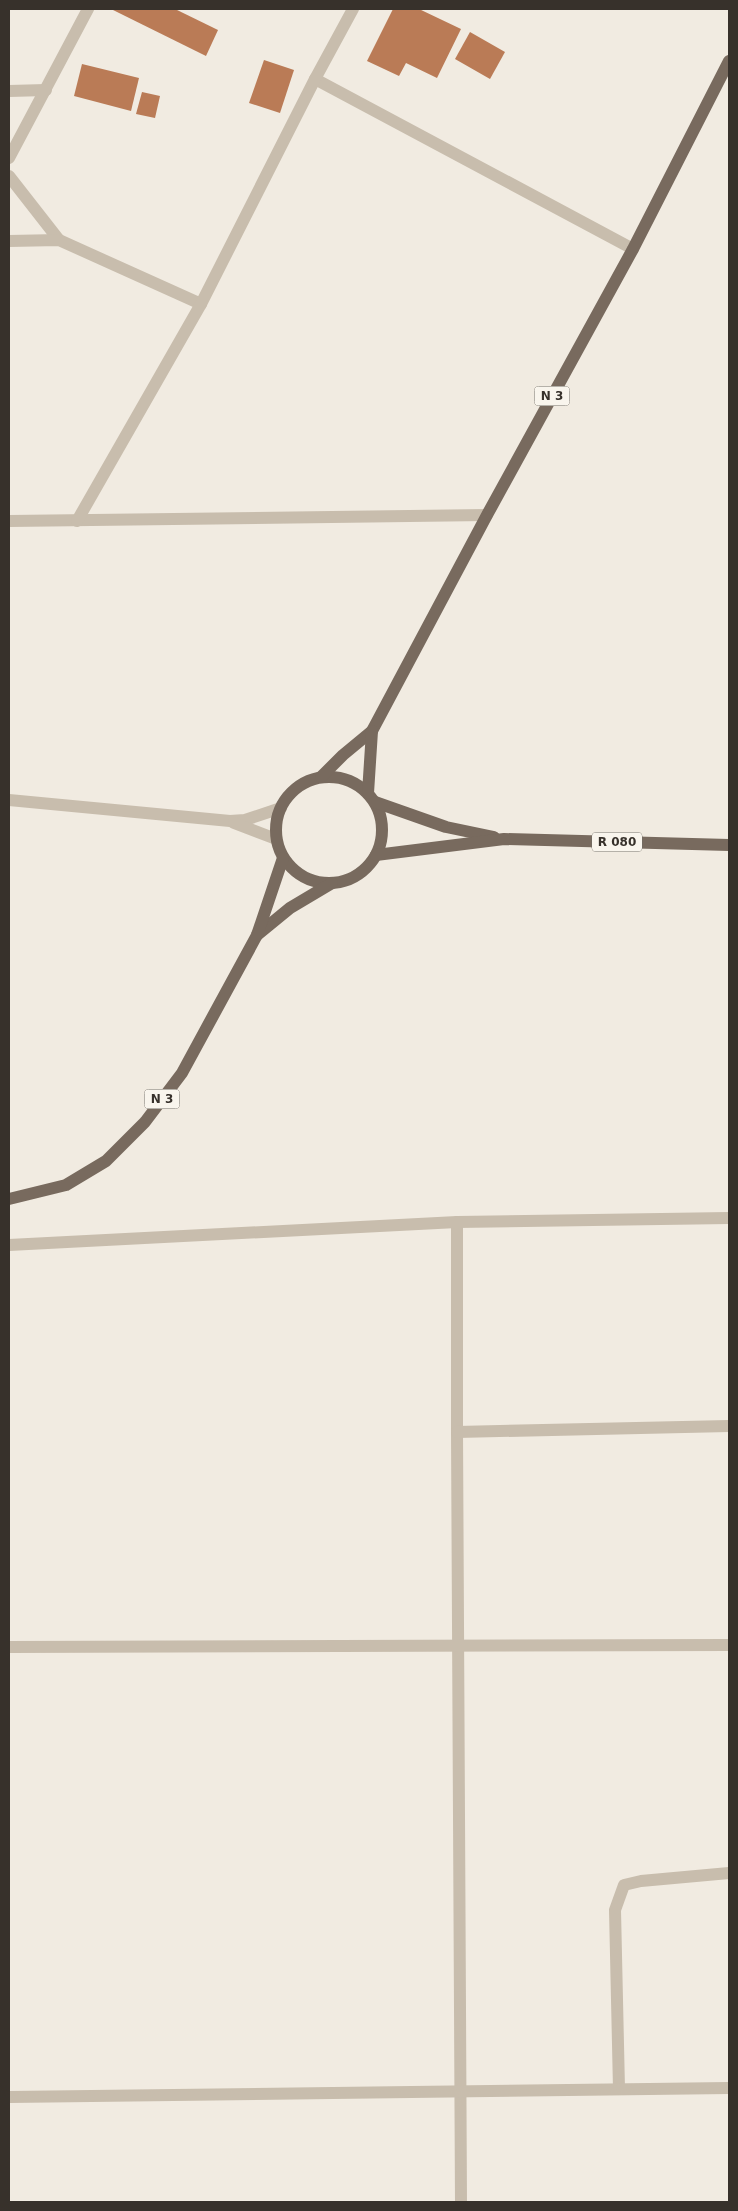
<svg xmlns="http://www.w3.org/2000/svg" width="738" height="2211" font-family="'DejaVu Sans',sans-serif">
<rect width="100%" height="100%" fill="#f1ebe1"/>
<g fill="#ba7b56">
<polygon points="111,9 175,9 218,30 206,56"/>
<polygon points="393,9 419,9 461,29 437,78 406,63 399,76 367,61"/>
<polygon points="470,32 505,52 490,79 455,59"/>
<polygon points="264,60 294,70 280,113 249,103"/>
<polygon points="82,64 139,78 131,111 74,96"/>
<polygon points="142,92 160,96 155,118 136,114"/>
</g>
<g fill="none" stroke-linecap="round" stroke-linejoin="round">
<g stroke="#c8bdad" stroke-width="12">
<polyline points="315,79 633,249"/>
<polyline points="9,91 46,90"/>
<polyline points="9,158 88,9"/>
<polyline points="9,176 59,240"/>
<polyline points="9,241 59,240 201,304"/>
<polyline points="9,521 487,515"/>
<polyline points="77,521 201,304 315,79 353,9"/>
<polyline points="9,800 230,821 245,820 281,808"/>
<polyline points="234,823 276,839"/>
<polyline points="457,1222 457,1432 461,2202"/>
<polyline points="9,1245 457,1222 729,1218"/>
<polyline points="457,1432 729,1426"/>
<polyline points="9,1647 729,1645"/>
<polyline points="619,2089 615,1910 624,1885 641,1881 729,1873"/>
<polyline points="9,2097 729,2088"/>
</g>
<g stroke="#786a5e" stroke-width="12">
<circle cx="329" cy="830" r="53"/>
<polyline points="321,777 343,755 372,731 487,515 633,249 729,61"/>
<polyline points="368,793 372,731"/>
<polyline points="375,802 446,827 494,837"/>
<polyline points="376,855 504,839 729,845"/>
<polyline points="257,935 290,908 332,883"/>
<polyline points="9,1199 66,1185 106,1161 145,1122 182,1073 257,935 283,858"/>
</g>
</g>
<g text-anchor="middle" dominant-baseline="central" stroke-width="4" stroke-linejoin="round" paint-order="stroke">
<g fill="#f9f5ed" stroke="#716c65" stroke-width="1">
<rect x="534.5" y="386.5" width="35" height="19" rx="4"/>
<rect x="592" y="832.5" width="50" height="19" rx="4"/>
<rect x="144.5" y="1089.5" width="35" height="19" rx="4"/>
</g>
<g font-size="12" font-weight="bold" fill="#37312b">
<text x="552" y="396">N 3</text>
<text x="617" y="842">R 080</text>
<text x="162" y="1099">N 3</text>
</g>
</g>
<rect width="738" height="2211" fill="none" stroke="#37312b" stroke-width="20"/>
</svg>
